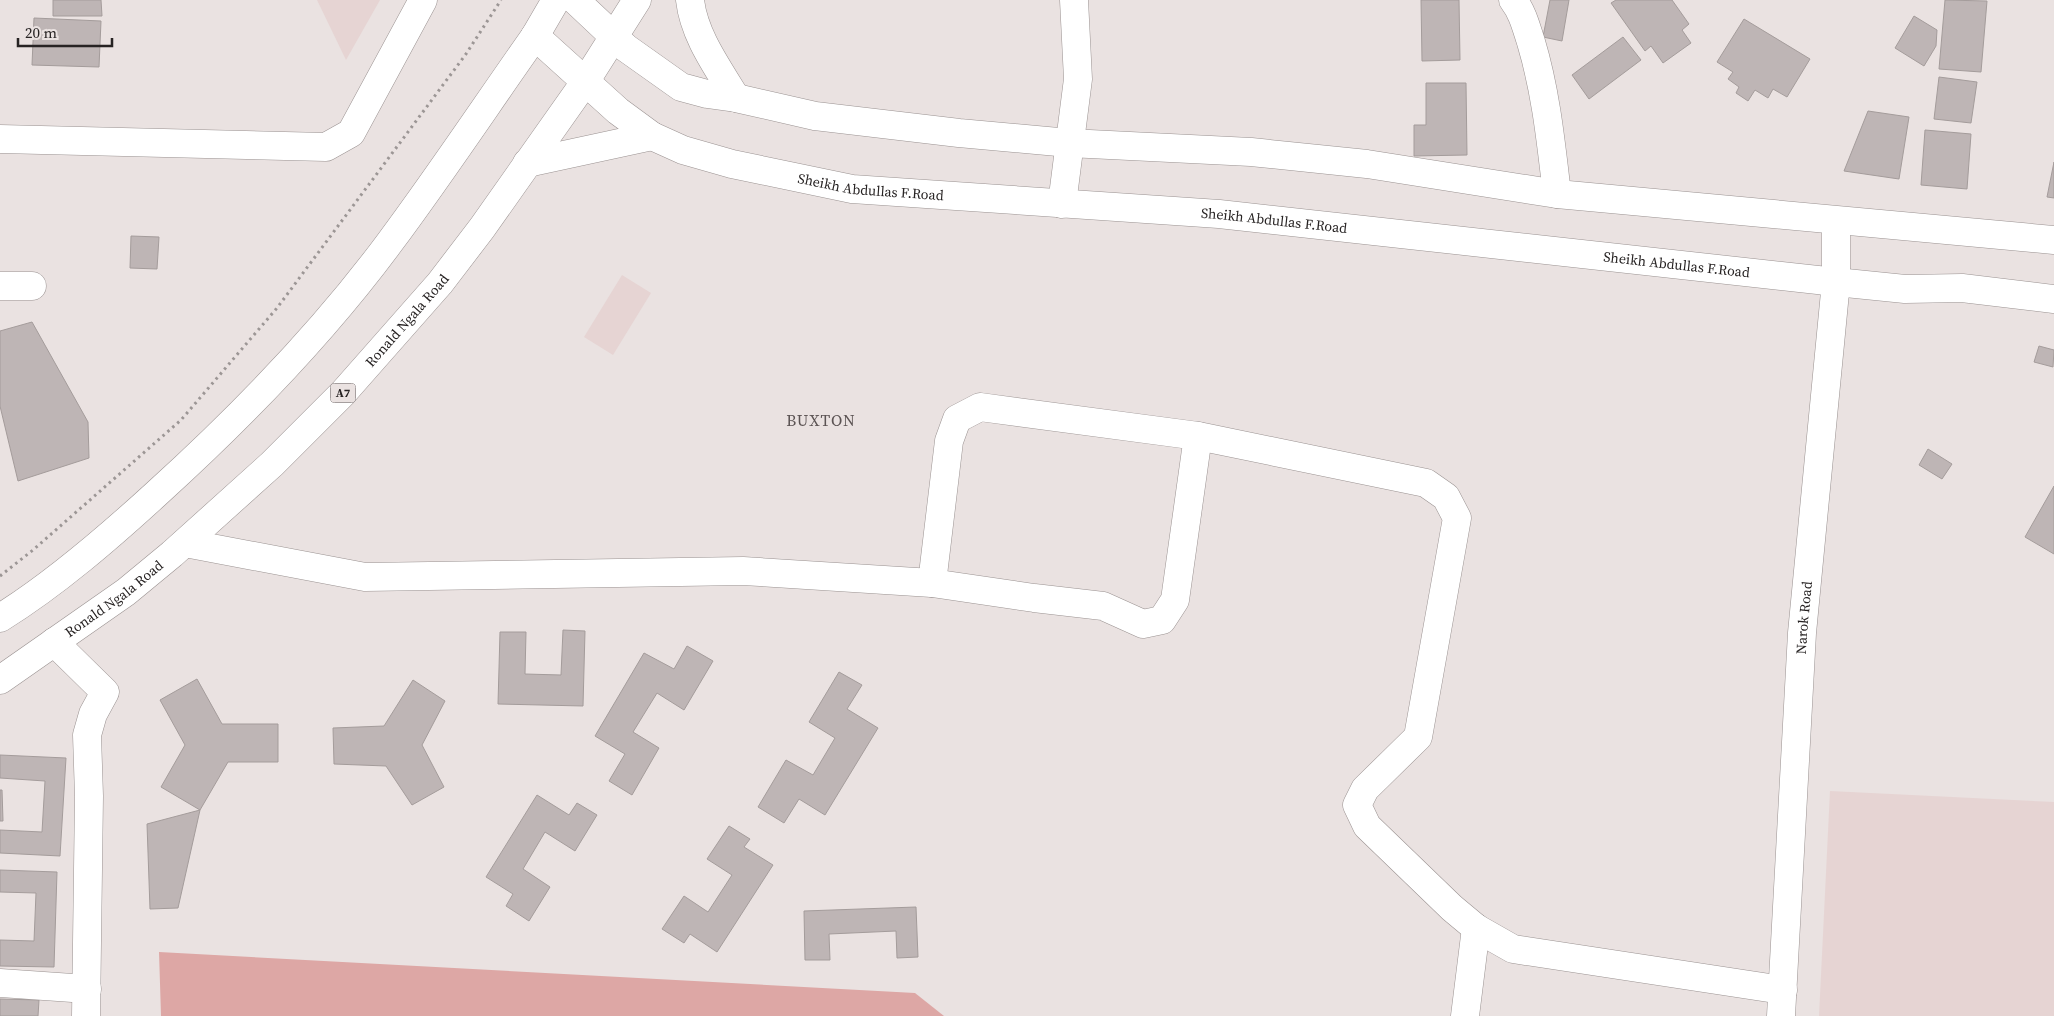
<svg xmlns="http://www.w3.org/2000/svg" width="2054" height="1016" font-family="'Source Serif 4',serif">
<rect width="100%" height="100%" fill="#eae2e1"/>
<g fill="#e6d4d3">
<polygon points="317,0 380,0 346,60"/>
<polygon points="622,275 651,293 613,355 584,337"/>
<polygon points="1830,791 2054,802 2054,1016 1819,1016"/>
</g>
<polygon fill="#dda7a5" points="159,952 915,993 944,1016 161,1016"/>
<g fill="#beb5b5" stroke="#a49c9b">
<polygon points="53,0 101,0 102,16 53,16"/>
<polygon points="1421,0 1459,0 1460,60 1422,61"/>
<polygon points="1550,0 1569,0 1562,41 1543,37"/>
<polygon points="1616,0 1672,0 1689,24 1682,30 1691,43 1663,63 1651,46 1645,51 1611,3"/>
<polygon points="1945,0 1987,1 1981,72 1939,69"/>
<polygon points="1914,16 1937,30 1936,46 1924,66 1895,48"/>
<polygon points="34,18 101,21 99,67 32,65"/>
<polygon points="1744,19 1810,59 1787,97 1773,89 1768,98 1755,90 1748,101 1736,93 1739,87 1728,79 1733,72 1717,62"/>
<polygon points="1623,37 1641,60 1589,99 1572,75"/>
<polygon points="1939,77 1977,82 1971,123 1934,119"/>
<polygon points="1426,83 1466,83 1467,155 1414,156 1414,125 1426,125"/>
<polygon points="1868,111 1909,117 1899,179 1844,171"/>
<polygon points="1925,130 1971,134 1967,189 1921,185"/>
<polygon points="2054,162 2054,198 2047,197"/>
<polygon points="131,236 159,237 157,269 130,268"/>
<polygon points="32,322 88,422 89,458 18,481 0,406 0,331"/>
<polygon points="2039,346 2054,350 2053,367 2034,362"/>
<polygon points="1928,449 1952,464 1942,479 1919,465"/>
<polygon points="2054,486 2054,554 2025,537"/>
<polygon points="563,630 585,631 583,706 498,704 500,632 526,632 525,674 561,675"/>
<polygon points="687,646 713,661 684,710 657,693 633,732 659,748 632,795 609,781 625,754 595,736 644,653 674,669"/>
<polygon points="839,672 862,685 847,709 878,728 825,815 799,799 784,823 758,807 786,760 813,775 835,738 809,722"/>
<polygon points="197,679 222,724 278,724 278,762 228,762 200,810 161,787 185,745 160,700"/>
<polygon points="413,680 445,701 422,745 444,787 412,805 386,766 334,764 333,728 384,726"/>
<polygon points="0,755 66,758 60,856 0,853 0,830 42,832 45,781 0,778"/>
<polygon points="0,790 2,790 3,821 0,821"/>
<polygon points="537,795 569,815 577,803 597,815 575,851 545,832 523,869 550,887 529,921 506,906 513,894 486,877"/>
<polygon points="200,810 178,908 150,909 147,824"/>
<polygon points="729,826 750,839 744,847 773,865 717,952 690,934 684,943 662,929 684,896 708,912 732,875 707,859"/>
<polygon points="0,870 57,872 54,967 0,966 0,940 34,941 36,893 0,892"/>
<polygon points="916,907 918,957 897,958 896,931 829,934 830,960 805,960 804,911"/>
<polygon points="0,999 39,1000 38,1016 0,1016"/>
</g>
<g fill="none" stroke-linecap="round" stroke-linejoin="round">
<g stroke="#9a9291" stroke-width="29">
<g id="minor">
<path d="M1513 0C1523 13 1526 27 1531 42 1546 92 1551 143 1557 194"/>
<polyline points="0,139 326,147 351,133 423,0"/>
<polyline points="1062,204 1078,79 1074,0"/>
<polyline points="0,286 32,286"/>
<polyline points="185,543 365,577 743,571 932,583 949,441 957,419 980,407 1198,436 1426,483 1446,497 1457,518 1418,737 1365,789 1357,805 1367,826 1452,908 1476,928 1513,949 1783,990"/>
<polyline points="932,583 1034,598 1103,606 1143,624 1162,620 1175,600 1198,436"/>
<polyline points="54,642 105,692 93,714 87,735 89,796 86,1016"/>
<polyline points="0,983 87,989"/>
<polyline points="1465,1016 1476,928"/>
<path id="s1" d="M1781 1016 1802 633 1836 282V221"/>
</g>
</g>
<g stroke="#9a9291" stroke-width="29">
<g id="major">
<polyline points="575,0 626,48 681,87 707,94 736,98 815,116 959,133 1069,143 1251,152 1367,164 1557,194 2054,240"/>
<path id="s2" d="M535 36 618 111 652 136 683 150 732 164 852 189 1219 214 1836 282 1905 289 1962 288 2054 299"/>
</g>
</g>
<g stroke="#9a9291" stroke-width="29">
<g id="highway">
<path d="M690 0C694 36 718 68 736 98"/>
<polyline points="527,163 652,136"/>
<path d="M0 618C55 584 109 537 156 494 241 417 322 334 390 242 440 175 487 104 535 36L556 0"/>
<path id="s3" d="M0 680 126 592 172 554 272 464 343 393 440 283 482 228 585 82 637 0"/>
</g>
</g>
<polyline stroke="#9c9695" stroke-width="3" stroke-dasharray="2.5 4" stroke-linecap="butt" points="0,576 33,550 181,420 277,308 466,54 501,0"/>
<use href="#minor" stroke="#fff" stroke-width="28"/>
<use href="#major" stroke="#fff" stroke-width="28"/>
<use href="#highway" stroke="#fff" stroke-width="28"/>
</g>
<g text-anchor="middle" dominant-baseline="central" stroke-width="4" stroke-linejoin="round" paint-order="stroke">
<rect fill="#eae2e1" stroke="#625c5c" stroke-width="1" x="330.5" y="383.5" width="25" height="19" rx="4"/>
<g font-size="12" font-weight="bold" fill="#272323">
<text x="343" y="393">A7</text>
</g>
<g font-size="14" fill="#272323" stroke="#eae2e1">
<text stroke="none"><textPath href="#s2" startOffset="380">Sheikh Abdullas F.Road</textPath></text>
<text stroke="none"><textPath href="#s2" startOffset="785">Sheikh Abdullas F.Road</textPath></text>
<text stroke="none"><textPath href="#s2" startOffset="1190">Sheikh Abdullas F.Road</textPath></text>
<text stroke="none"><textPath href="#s3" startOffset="545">Ronald Ngala Road</textPath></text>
<text stroke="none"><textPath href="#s3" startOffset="140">Ronald Ngala Road</textPath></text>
<text stroke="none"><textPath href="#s1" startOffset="399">Narok Road</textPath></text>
</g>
<g font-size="16" letter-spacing="1" fill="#5b5353" stroke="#eae2e1">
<text x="821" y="420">BUXTON</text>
</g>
</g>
<path d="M18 38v8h94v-8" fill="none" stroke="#272323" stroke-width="2.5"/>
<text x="25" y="38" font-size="15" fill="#272323" stroke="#eae2e1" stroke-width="4" paint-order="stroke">20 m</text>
</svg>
